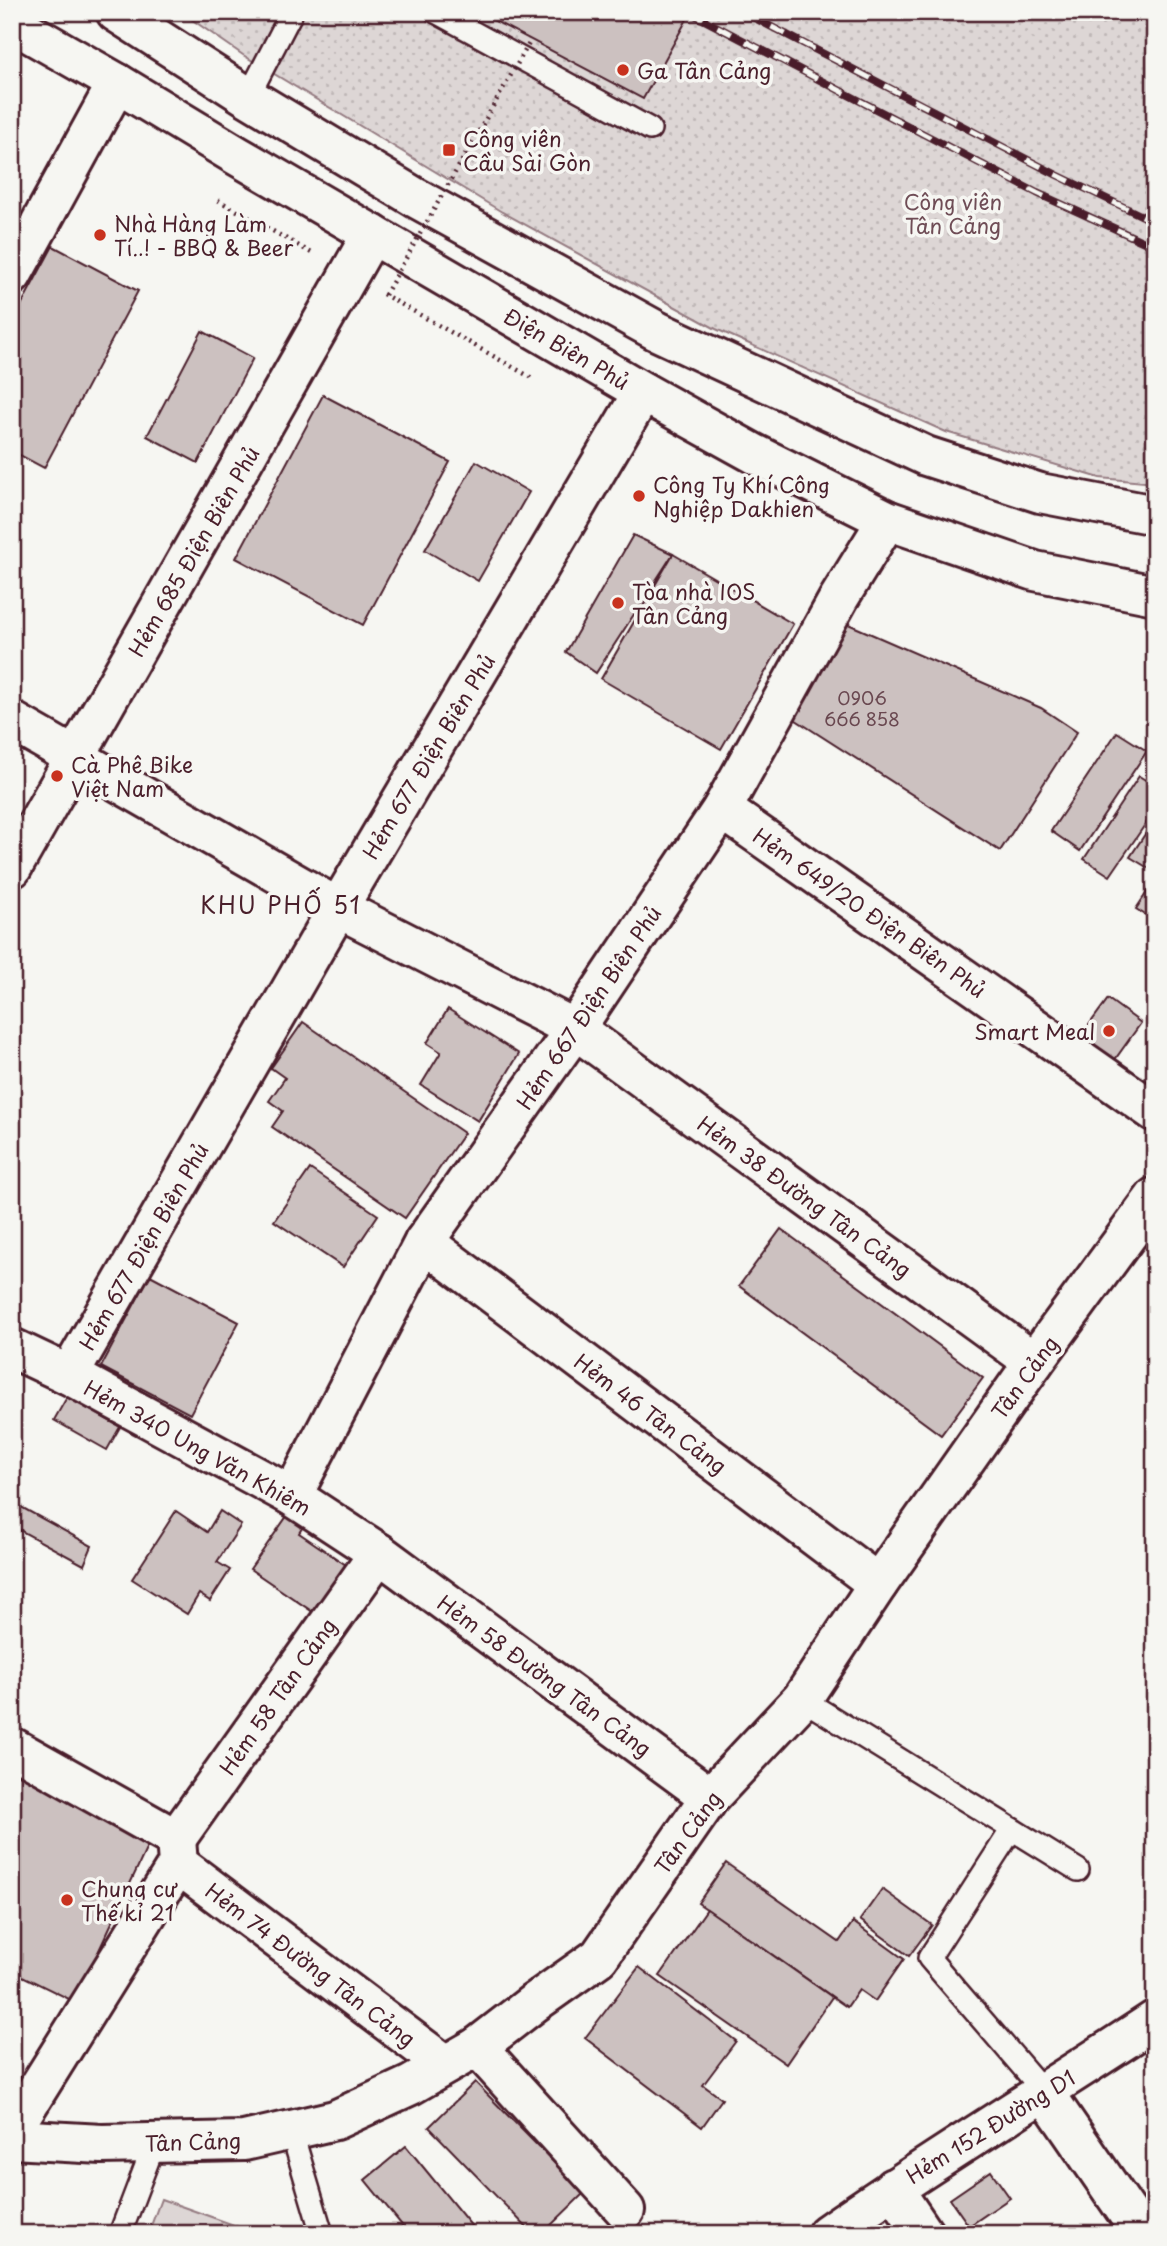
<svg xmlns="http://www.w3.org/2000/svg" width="1167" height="2246" font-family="'Playpen Sans',sans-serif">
<defs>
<pattern id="park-dots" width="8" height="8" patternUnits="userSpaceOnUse" patternTransform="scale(1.75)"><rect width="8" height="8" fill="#ddd6d5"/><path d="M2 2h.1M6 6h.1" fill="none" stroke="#bfb7b7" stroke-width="1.8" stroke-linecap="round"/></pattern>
</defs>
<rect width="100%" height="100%" fill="#f6f6f2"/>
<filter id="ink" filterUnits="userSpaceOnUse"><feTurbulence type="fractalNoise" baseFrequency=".0143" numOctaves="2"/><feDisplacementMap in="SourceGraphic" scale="14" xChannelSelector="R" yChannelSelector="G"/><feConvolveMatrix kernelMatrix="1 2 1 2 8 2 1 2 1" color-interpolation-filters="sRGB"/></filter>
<g filter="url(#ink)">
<polygon fill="#ddd6d5" stroke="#947a80" stroke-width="2" points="161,2199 259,2234 148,2234"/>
<polygon fill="url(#park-dots)" stroke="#947a80" stroke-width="2" points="181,12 1132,12 1155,27 1155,483 1100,478 946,432 716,329 502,212 243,55"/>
<g fill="#ccc1c0" stroke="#4a1f2b" stroke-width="2">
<polygon points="478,12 691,12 643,99"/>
<polygon points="53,246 138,291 44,468 12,451 12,322"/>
<polygon points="202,331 253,358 198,463 147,436"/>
<polygon points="323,395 450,462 363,625 236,558"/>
<polygon points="476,461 529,492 478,581 425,550"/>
<polygon points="633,535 673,554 596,673 566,652"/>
<polygon points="673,554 793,624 721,749 601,679"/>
<polygon points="839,620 1041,708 1077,732 1000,851 782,711"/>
<polygon points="1117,732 1147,751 1080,851 1051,831"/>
<polygon points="1139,776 1155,786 1155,810 1110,876 1084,859"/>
<polygon points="1155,819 1155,872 1130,857"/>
<polygon points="1155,880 1155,921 1136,909"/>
<polygon points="1108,999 1141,1023 1111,1065 1078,1040"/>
<polygon points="448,1009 519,1054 478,1121 421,1085 441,1052 427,1043"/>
<polygon points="303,1022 464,1133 405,1218 272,1127 283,1111 269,1101 285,1078 271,1068"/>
<polygon points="310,1169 378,1215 343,1267 274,1221"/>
<polygon points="781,1229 983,1378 941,1435 739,1286"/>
<polygon points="150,1275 239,1322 190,1414 101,1367"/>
<polygon points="67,1397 120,1427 107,1450 54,1420"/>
<polygon points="12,1502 92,1546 84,1565 12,1526"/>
<polygon points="292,1509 307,1520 299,1533 346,1565 313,1612 250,1569"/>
<polygon points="176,1511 207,1532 220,1511 241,1525 217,1562 230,1570 210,1601 199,1594 187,1614 132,1579"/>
<polygon points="12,1747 156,1828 75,2002 12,1971"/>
<polygon points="726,1863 839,1942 853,1922 904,1959 875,2001 859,1990 847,2007 698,1903"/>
<polygon points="882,1889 932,1925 909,1956 860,1920"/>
<polygon points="707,1909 832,1997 786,2064 660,1976"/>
<polygon points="639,1967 736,2041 703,2085 722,2099 702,2127 585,2038"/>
<polygon points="475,2082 584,2193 542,2234 533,2234 429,2127"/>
<polygon points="406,2146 478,2234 409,2234 365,2180"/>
<polygon points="991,2171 1010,2198 969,2226 950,2199"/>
</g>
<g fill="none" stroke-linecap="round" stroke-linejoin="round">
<g stroke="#4a1f2b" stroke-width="26">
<g id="lane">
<polyline points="436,12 650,129"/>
<polyline points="248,97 292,12"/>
<polyline points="802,1699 1078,1870"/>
<polyline points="1012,1829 929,1958 1045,2093"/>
<polyline points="291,2130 322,2234"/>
<polyline points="120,2234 155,2142"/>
</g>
</g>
<g stroke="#4a1f2b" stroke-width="44">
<g id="street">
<polyline points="12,275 117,83"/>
<polyline points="12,721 338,908 575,1029 1034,1362"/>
<polyline points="722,809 1155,1112"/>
<polyline points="12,868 372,234"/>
<polyline points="424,1242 878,1584"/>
<polyline points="12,1348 69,1375 292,1496 379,1553 710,1797"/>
<polyline points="69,1375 338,908 643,392"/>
<polyline points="292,1496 424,1242 575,1029 722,809 839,598 887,520"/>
<polyline points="12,1747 176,1839 178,1864 445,2065"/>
<polyline points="176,1839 379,1553"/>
<polyline points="477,2047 625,2210"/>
<polyline points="1045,2093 1142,2234"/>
<polyline points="12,2130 178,1864"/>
<polyline points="893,2188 924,2234"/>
<path d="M827 2234C934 2159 1046 2092 1155 2020"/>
</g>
</g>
<g stroke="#4a1f2b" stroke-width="44">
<polyline id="secondary" points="12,2139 102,2144 244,2141 335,2120 411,2085 477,2047 534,2003 599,1957 710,1797 802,1699 878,1584 1034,1362 1155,1197"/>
</g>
<g stroke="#4a1f2b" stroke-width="44">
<g id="primary">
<polyline points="116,12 248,97 416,198 657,331 926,456 1040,493 1155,515"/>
<polyline points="12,23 117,83 236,155 643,392 755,454 887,520 1035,571 1155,595"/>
</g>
</g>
<g stroke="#4a1f2b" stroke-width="4.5" stroke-dasharray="2 5" stroke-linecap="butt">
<polyline points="218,200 315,255"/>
<polyline points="383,294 534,379"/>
</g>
<use href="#lane" stroke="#f6f6f2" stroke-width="21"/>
<use href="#street" stroke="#f6f6f2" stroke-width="38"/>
<use href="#secondary" stroke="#f6f6f2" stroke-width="38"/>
<use href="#primary" stroke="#f6f6f2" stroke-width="38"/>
<g stroke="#4a1f2b" stroke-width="8">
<g id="rail">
<polyline points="689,12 1037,193 1155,247"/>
<polyline points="743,12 1057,175 1155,222"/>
</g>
</g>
<use href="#rail" stroke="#f6f6f2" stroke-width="5" stroke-dasharray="16" stroke-linecap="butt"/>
<polyline stroke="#4a1f2b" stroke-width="4.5" stroke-dasharray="2 5" stroke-linecap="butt" points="385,295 531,40"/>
</g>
</g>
<g fill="#c8321e" stroke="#f6f6f2" stroke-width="2.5">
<circle cx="623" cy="70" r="7"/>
<rect x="442" y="143" width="14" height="14" rx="3.5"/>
<circle cx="100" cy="235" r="7"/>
<circle cx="639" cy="496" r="7"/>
<circle cx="618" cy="603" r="7"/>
<circle cx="57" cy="776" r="7"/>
<circle cx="1109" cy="1031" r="7"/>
<circle cx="67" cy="1900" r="7"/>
</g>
<g text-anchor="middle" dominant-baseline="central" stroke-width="7" stroke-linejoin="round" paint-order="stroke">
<g font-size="18" fill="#6a4850">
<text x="862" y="697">0906<tspan x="862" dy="21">666 858</tspan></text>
</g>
<g font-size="21" fill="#4a1f2b" stroke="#f6f6f2" text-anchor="start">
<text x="637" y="70">Ga Tân Cảng</text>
<text x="463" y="138">Công viên<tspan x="463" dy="24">Cầu Sài Gòn</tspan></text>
<text x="114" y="223">Nhà Hàng Làm<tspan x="114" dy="24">Tí..! - BBQ &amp; Beer</tspan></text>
<text x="653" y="484">Công Ty Khí Công<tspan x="653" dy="24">Nghiệp Dakhien</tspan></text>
<text x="632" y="591">Tòa nhà IOS<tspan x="632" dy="24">Tân Cảng</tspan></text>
<text x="71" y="764">Cà Phê Bike<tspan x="71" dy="24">Việt Nam</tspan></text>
<text x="1095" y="1031" text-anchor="end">Smart Meal</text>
<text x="81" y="1888">Chung cư<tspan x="81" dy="24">Thế kỉ 21</tspan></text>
</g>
<g font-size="21" fill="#6f4d56" stroke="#f6f6f2">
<text x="953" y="201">Công viên<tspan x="953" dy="24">Tân Cảng</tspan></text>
</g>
<g font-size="21" fill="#4a1f2b" stroke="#f6f6f2">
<text transform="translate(567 348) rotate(30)">Điện Biên Phủ</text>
<text transform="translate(193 551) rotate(-60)">Hẻm 685 Điện Biên Phủ</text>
<text transform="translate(428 756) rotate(-59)">Hẻm 677 Điện Biên Phủ</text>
<text transform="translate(870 912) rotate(35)">Hẻm 649/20 Điện Biên Phủ</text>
<text transform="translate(588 1007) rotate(-56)">Hẻm 667 Điện Biên Phủ</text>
<text transform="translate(805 1196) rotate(36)">Hẻm 38 Đường Tân Cảng</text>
<text transform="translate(143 1246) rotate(-60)">Hẻm 677 Điện Biên Phủ</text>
<text transform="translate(1024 1377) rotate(-54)">Tân Cảng</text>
<text transform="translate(651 1413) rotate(37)">Hẻm 46 Tân Cảng</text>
<text transform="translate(198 1447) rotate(29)">Hẻm 340 Ung Văn Khiêm</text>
<text transform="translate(545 1675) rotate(36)">Hẻm 58 Đường Tân Cảng</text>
<text transform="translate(277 1696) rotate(-55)">Hẻm 58 Tân Cảng</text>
<text transform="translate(687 1832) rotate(-54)">Tân Cảng</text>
<text transform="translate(311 1964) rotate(37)">Hẻm 74 Đường Tân Cảng</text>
<text transform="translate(990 2126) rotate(-32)">Hẻm 152 Đường D1</text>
<text transform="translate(193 2141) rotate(-2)">Tân Cảng</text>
</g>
<g font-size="23" letter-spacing="2" fill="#4a1f2b" stroke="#f6f6f2">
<text x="281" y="904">KHU PHỐ 51</text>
</g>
</g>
<rect width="1167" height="2246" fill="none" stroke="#f6f6f2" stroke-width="42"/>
<rect x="21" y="21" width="1125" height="2204" fill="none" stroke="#4a1f2b" stroke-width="2.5" filter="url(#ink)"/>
</svg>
